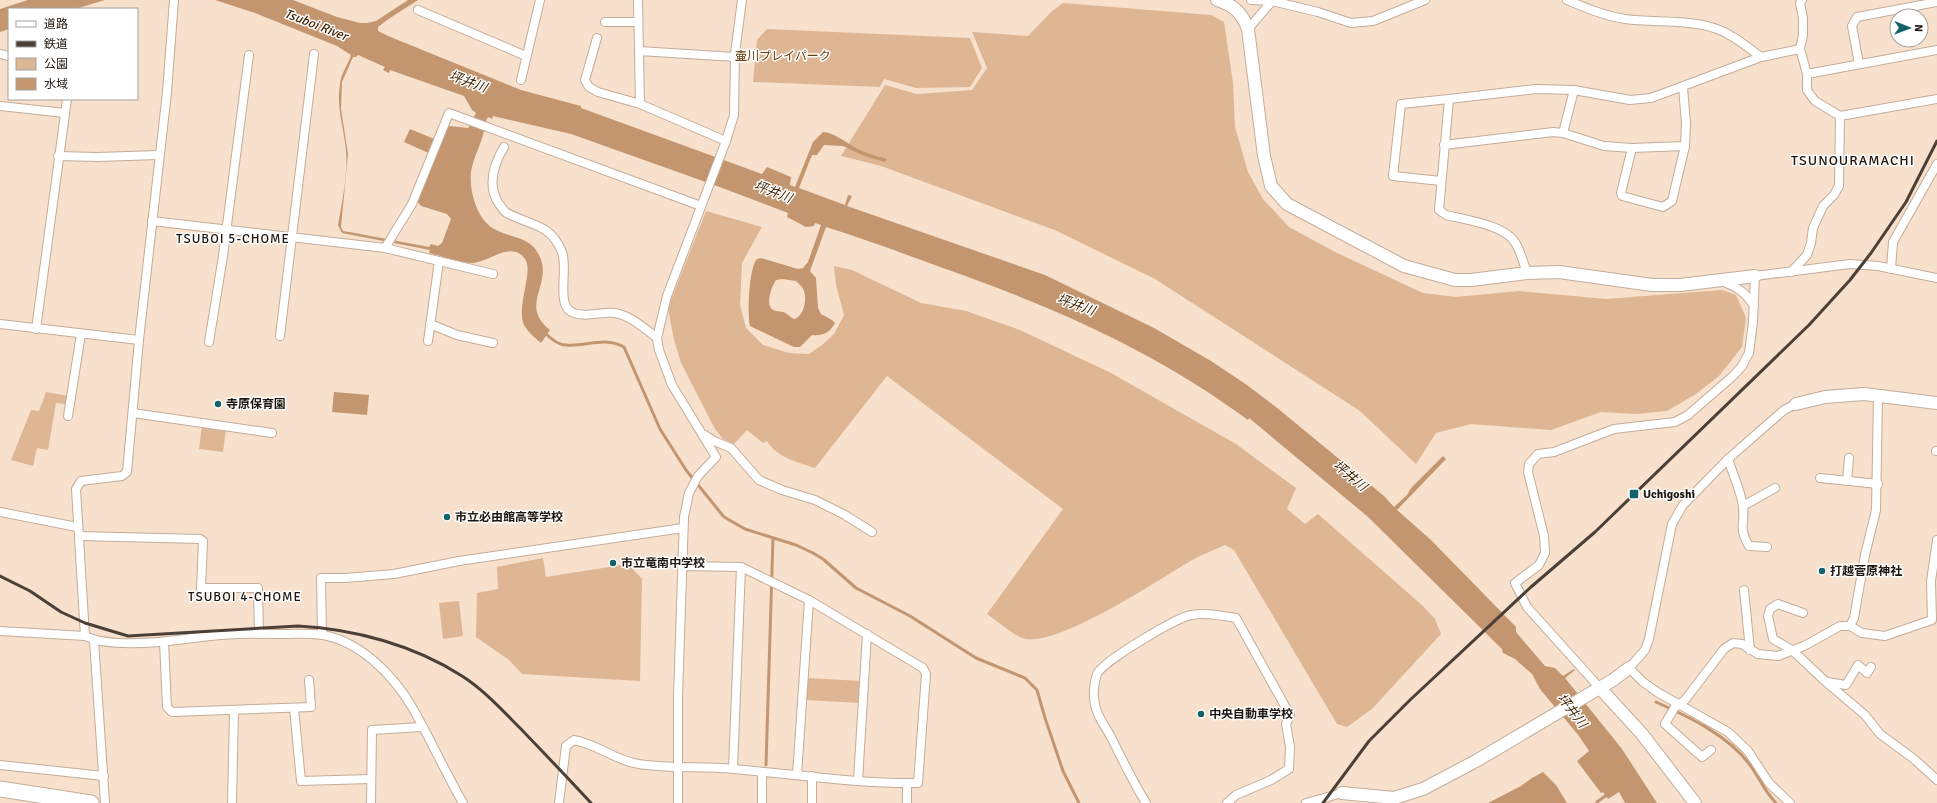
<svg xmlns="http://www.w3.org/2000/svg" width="1937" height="803" font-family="Signika,'Noto Sans JP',sans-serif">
<rect width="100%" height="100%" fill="#f7e0cc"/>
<g fill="#deb694">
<polygon points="1063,3 1211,15 1224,22 1233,83 1235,127 1248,172 1263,199 1289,227 1335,252 1423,293 1456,297 1519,291 1606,299 1722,290 1736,295 1746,318 1742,347 1719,376 1696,394 1667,411 1636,414 1601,412 1551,430 1471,424 1436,433 1416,464 1360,411 1155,279 1057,231 881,166 841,156 885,85 917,94 972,90 987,68 972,32 1028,36 1052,11"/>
<polygon points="767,29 970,38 982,68 970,87 916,88 884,79 880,87 753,82 757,40"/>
<path d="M706 211 762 227 742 263 740 305 746 328 763 345 789 353 809 354 822 345 834 334 844 315 836 285 834 266 852 270 921 303 966 311 1020 330 1111 373 1236 444 1296 488 1287 509 1305 524 1318 514 1423 606 1435 619 1441 634 1372 709 1347 727 1337 724 1234 550 1225 545C1214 550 1203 554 1192 560 1161 578 1055 650 1022 638 1012 634 997 621 987 614L1063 509 887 376 815 468C798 462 777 458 767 441L763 443 747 430 734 444 723 439 715 429 681 363 674 340 668 308Z"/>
<polygon points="46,392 68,396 67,404 56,403 48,450 37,448 33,466 11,460 31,410 39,411"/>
<polygon points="202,426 226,429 223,452 199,449"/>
<polygon points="543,558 546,577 628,564 642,579 640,681 522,674 509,660 476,637 477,593 498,589 497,567"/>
<polygon points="459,601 463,636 443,639 439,603"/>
<polygon points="807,678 861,681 859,703 806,700"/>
</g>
<g fill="#c3966f" fill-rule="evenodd">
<polygon points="28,0 105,0 75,9 9,9 9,29 0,32 0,9"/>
<path d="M215 0H293L337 17 360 23H367L376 21 408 0H418L387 20 378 27V31L388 36 521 90 581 106V108L762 174 767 167 791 177 790 185 795 187 813 142 823 132C833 132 847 143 856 148 865 153 877 156 887 159L885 162 864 156 843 146 824 145 817 155H812L799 188 845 205 848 195 852 196 847 206 1045 275 1154 328 1211 361 1247 385 1276 407 1384 496 1394 507 1407 495 1411 488 1443 456 1446 459 1397 510 1431 540 1516 627V632L1545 666 1555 668 1563 676 1574 669 1575 670 1565 678 1622 749 1657 803H1625L1619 792 1608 799 1603 792 1601 793 1577 761 1589 751 1579 736 1540 689 1532 674 1515 659 1503 653 1502 649 1367 516 1249 418 1248 420C1153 350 1053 307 943 268 904 254 865 239 826 227L810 271 816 278 818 308 821 314 832 320 835 323C830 333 822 336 812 335L800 347H794L750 326C747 315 749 267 757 259L761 258 798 269 803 268 808 262 821 225 815 223 814 226 806 227 787 217 788 213 717 186 571 134 493 116 492 119 488 117C485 122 486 126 484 131 481 145 473 158 471 172 469 191 477 221 496 230 512 238 531 237 539 255 554 284 518 305 550 330L541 343C535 338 528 332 524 325 516 306 534 271 525 259 511 239 487 264 471 263 457 262 442 256 429 253L430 250 342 233 338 225C342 202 348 175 346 151 344 128 336 107 340 84 341 73 348 65 351 55L337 46 255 13ZM358 55 385 67 383 70 389 73 390 70 464 96 472 110 476 113 468 128 449 126 439 141 410 129 404 142 433 155 417 201 421 206 447 214 451 219 442 243 438 246 431 244 429 247 355 233 343 231 341 227 348 154 341 109 342 82 353 57H356ZM782 279 796 281C799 284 803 287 804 291 807 299 804 317 794 319 790 317 787 313 783 312 779 311 775 312 771 308 766 302 772 286 776 280Z"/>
<polygon points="334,392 369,395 367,415 332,412"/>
<polygon points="1543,772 1556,785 1567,803 1488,803 1521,786 1532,778"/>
</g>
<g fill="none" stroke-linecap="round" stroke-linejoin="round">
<g stroke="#c3966f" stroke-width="3">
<path d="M545 333C550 338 558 345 566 345 587 347 603 336 624 347L660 429 686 470 724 517 745 529 796 545 813 553 823 559 856 588 910 616 976 658 1025 678 1037 690 1045 718 1063 771 1079 803"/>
<path d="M1656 702C1689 717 1728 735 1750 765 1759 777 1765 792 1776 803"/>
<polyline points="766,765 773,538"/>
<polyline points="1597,802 1608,794"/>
</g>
<g stroke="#c3ac99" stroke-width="10">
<g id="street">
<polyline points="638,0 640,104"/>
<polyline points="1251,0 1272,1 1318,12 1351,23 1373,21 1425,0"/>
<path d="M1567 0C1586 8 1605 16 1625 19 1654 23 1690 19 1717 29 1734 35 1747 47 1761 57"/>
<polyline points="1802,0 1800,3 1803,18 1803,35 1800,49 1807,74 1937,50"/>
<polyline points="418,10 526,56"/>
<polyline points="605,22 638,22"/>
<polyline points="1248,29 1273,0"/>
<polyline points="597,38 585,80 589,87 598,92 640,104 726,141"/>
<polyline points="639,51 735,57"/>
<polyline points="0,54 9,56"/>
<polyline points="1859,64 1852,26 1857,17 1937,2"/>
<polyline points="1807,74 1807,90 1815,101 1840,116 1937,99"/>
<polyline points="521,80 540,0"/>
<polyline points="1574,90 1563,133 1604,146 1632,148 1685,146"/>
<polyline points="0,106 65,113"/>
<polyline points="1444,145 1553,132 1563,133"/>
<path d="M504 147C494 164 487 186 499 204 502 207 504 212 507 213 531 226 550 223 562 252 568 268 557 302 570 311 582 319 602 311 615 313 631 316 644 328 657 338"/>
<polyline points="1632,148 1621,193 1622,196 1663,207 1672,201 1685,146 1686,124 1683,87"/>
<polyline points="58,156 98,157 158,155"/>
<polyline points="1441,181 1393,176 1401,104 1449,99"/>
<polyline points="152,221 385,248 493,274"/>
<polyline points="385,248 412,204 449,113 701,206"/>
<polyline points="1891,269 1893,242 1937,164"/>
<polyline points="1791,272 1807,255 1811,243 1813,228 1823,206 1834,195 1839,186 1840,116"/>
<path d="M1527 273C1524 264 1521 253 1516 244 1506 225 1466 220 1446 215L1439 210 1449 99 1536 89 1574 90 1630 100 1651 98 1761 57 1800 49"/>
<path d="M1723 282C1738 287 1746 293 1754 306"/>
<polyline points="0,324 139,340"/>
<polyline points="430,324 457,335 493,343"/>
<polyline points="36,329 67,99"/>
<polyline points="280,336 314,54"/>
<polyline points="428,341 439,261"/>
<polyline points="209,342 223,256 249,55"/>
<polyline points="133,413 272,433"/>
<polyline points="68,416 81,334"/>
<polyline points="705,435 714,441 731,448 759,480 782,490 815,500 845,515 872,532"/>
<polyline points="1936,451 1937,451"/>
<path d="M1728 459C1732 472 1742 494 1743 507 1745 525 1738 527 1749 546L1767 547"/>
<polyline points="1820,478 1878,484"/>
<polyline points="1847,481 1849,458"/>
<polyline points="1743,506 1775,488"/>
<polyline points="0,512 77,527"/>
<polyline points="79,536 200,539 203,541 201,588 258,588 259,634"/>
<polyline points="1744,590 1750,650"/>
<polyline points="1803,613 1778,604 1770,609 1768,616 1773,639 1792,650 1826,682 1865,715 1880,734 1914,759 1937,780"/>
<polyline points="1850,626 1854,618 1865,555 1876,510 1878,396"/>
<path d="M0 631 85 636C110 648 165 642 193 638 220 634 249 633 277 634 292 634 308 633 323 635 361 642 393 675 412 707 430 738 445 772 463 803"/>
<polyline points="322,635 321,578 345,578 394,574 459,561 683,528"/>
<polyline points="85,636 76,489 81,481 122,476 127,472 139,340 167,92 174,0"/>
<polyline points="94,640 105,803"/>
<polyline points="164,642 167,707 172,712 311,707 309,680"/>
<polyline points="1827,682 1846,685 1858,665 1867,673 1871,667"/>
<polyline points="1599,687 1527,607 1515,583 1539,565 1545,553 1544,536 1528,472 1529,464 1538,454 1554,452 1614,429 1675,422 1688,415 1733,376 1742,366 1749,353 1753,322 1755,276 1850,264 1878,266 1937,278"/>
<polyline points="294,708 301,781 370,779"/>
<polyline points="1711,750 1702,757 1665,724 1675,707 1685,700 1724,649 1733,643 1742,644 1758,654 1778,656 1804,646 1840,626 1850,626 1862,633 1885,636 1932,620 1931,581 1937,540"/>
<polyline points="0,765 104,776"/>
<polyline points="733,769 741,567"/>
<polyline points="797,775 809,600"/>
<polyline points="858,780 867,634"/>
<polyline points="907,783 907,803"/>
<polyline points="232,803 234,710"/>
<polyline points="371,803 372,730 422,727"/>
<path d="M559 803 566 746 574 740C597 744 616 761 639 764 670 769 702 766 733 769 794 774 856 784 918 783L926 674 923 668 809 600 741 567 682 566"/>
<polyline points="678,803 678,696 684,517 689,493 698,476 716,457 672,385 659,350 657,338 667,296 726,141 734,115 735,53 742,0"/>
<polyline points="762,803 762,772"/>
<polyline points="812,803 812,776"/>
<path d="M1146 803C1133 782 1123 761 1112 739 1105 725 1095 715 1094 698 1093 692 1095 680 1097 674 1103 661 1176 618 1191 615 1207 612 1221 616 1236 618L1290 715 1286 724 1290 747 1289 769 1271 780 1236 795 1227 803"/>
<polyline points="1306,803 1342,793"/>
<polyline points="1790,803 1769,783 1748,751 1728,732 1657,692 1643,682 1629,668 1645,650 1649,639 1672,524 1683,505 1728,459 1784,410 1796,404"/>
</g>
</g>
<g stroke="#c3ac99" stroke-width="14">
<g id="secondary">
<path d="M1217 0C1234 5 1242 13 1248 29L1264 156 1271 186 1287 204 1404 266 1455 280H1471L1527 273 1559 272 1652 285H1680L1755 276"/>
<polyline points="1796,404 1825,397 1864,394 1937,403"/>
<polyline points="1599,687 1642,734 1695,803"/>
<polyline points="1342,793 1394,798 1423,789 1476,761 1613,680 1629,668"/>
</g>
</g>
<g stroke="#c3ac99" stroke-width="17">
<polyline id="highway" points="0,789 91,803"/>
</g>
<use href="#street" stroke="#fff" stroke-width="8"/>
<use href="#secondary" stroke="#fff" stroke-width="12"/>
<use href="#highway" stroke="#fff" stroke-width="15"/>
<g stroke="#4b3f36" stroke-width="3">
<path d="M0 576 30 591 61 612 85 623 128 636 298 626C354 629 414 645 462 676 484 690 502 710 520 728 544 753 568 778 591 803"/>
<polyline points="1323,803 1369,741 1410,700 1531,587 1595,532 1809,325 1850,280 1871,253 1906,202 1937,141"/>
</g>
</g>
<g fill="#13626a" stroke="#fff" stroke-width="1.5">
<circle cx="218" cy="404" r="4"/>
<rect x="1629" y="489" width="10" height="10" rx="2"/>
<circle cx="447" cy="517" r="4"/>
<circle cx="613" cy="563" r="4"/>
<circle cx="1822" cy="571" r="4"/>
<circle cx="1201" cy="714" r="4"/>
</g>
<g text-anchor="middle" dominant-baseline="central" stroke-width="3" stroke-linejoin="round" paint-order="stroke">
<g font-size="12" fill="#6a3e0e" stroke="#fff">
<text x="783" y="56">壷川プレイパーク</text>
</g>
<g font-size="12" font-weight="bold" fill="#1d150e" stroke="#fff" text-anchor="start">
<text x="226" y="404">寺原保育園</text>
<text x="1643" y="494">Uchigoshi</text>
<text x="455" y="517">市立必由館高等学校</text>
<text x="621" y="563">市立竜南中学校</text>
<text x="1830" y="571">打越菅原神社</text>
<text x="1209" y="714">中央自動車学校</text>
</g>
<g font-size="13" font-style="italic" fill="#432504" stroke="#fff">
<text transform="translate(316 25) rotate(21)">Tsuboi River</text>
<text transform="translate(468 82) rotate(20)">坪井川</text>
<text transform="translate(773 192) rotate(21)">坪井川</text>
<text transform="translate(1076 305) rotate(20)">坪井川</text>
<text transform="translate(1350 476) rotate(40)">坪井川</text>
<text transform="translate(1572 711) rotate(52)">坪井川</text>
</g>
<g font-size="13" letter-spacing="1" fill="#1d150e" stroke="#fff">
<text x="233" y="239">TSUBOI 5-CHOME</text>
<text x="245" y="597">TSUBOI 4-CHOME</text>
</g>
<g font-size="14" letter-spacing="1" fill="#1d150e" stroke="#fff">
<text x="1853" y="160">TSUNOURAMACHI</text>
</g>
</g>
<rect x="8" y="8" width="130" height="92" fill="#ffffff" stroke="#a5a19f"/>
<rect x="16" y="21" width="20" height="6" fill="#ffffff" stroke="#a5a19f"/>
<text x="44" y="28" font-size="12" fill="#1d150e">道路</text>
<rect x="16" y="41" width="20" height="6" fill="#4b3f36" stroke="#a5a19f"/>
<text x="44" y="48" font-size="12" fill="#1d150e">鉄道</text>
<rect x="16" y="58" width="20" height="12" fill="#deb694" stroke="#a5a19f"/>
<text x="44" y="68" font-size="12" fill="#1d150e">公園</text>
<rect x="16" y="78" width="20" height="12" fill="#c3966f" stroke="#a5a19f"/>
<text x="44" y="88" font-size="12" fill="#1d150e">水域</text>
<g transform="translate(1909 28) rotate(91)"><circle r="19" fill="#ffffff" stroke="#a5a19f"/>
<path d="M0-3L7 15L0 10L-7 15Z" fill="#13626a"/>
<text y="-6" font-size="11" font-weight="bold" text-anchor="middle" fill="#1d150e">N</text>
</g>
</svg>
